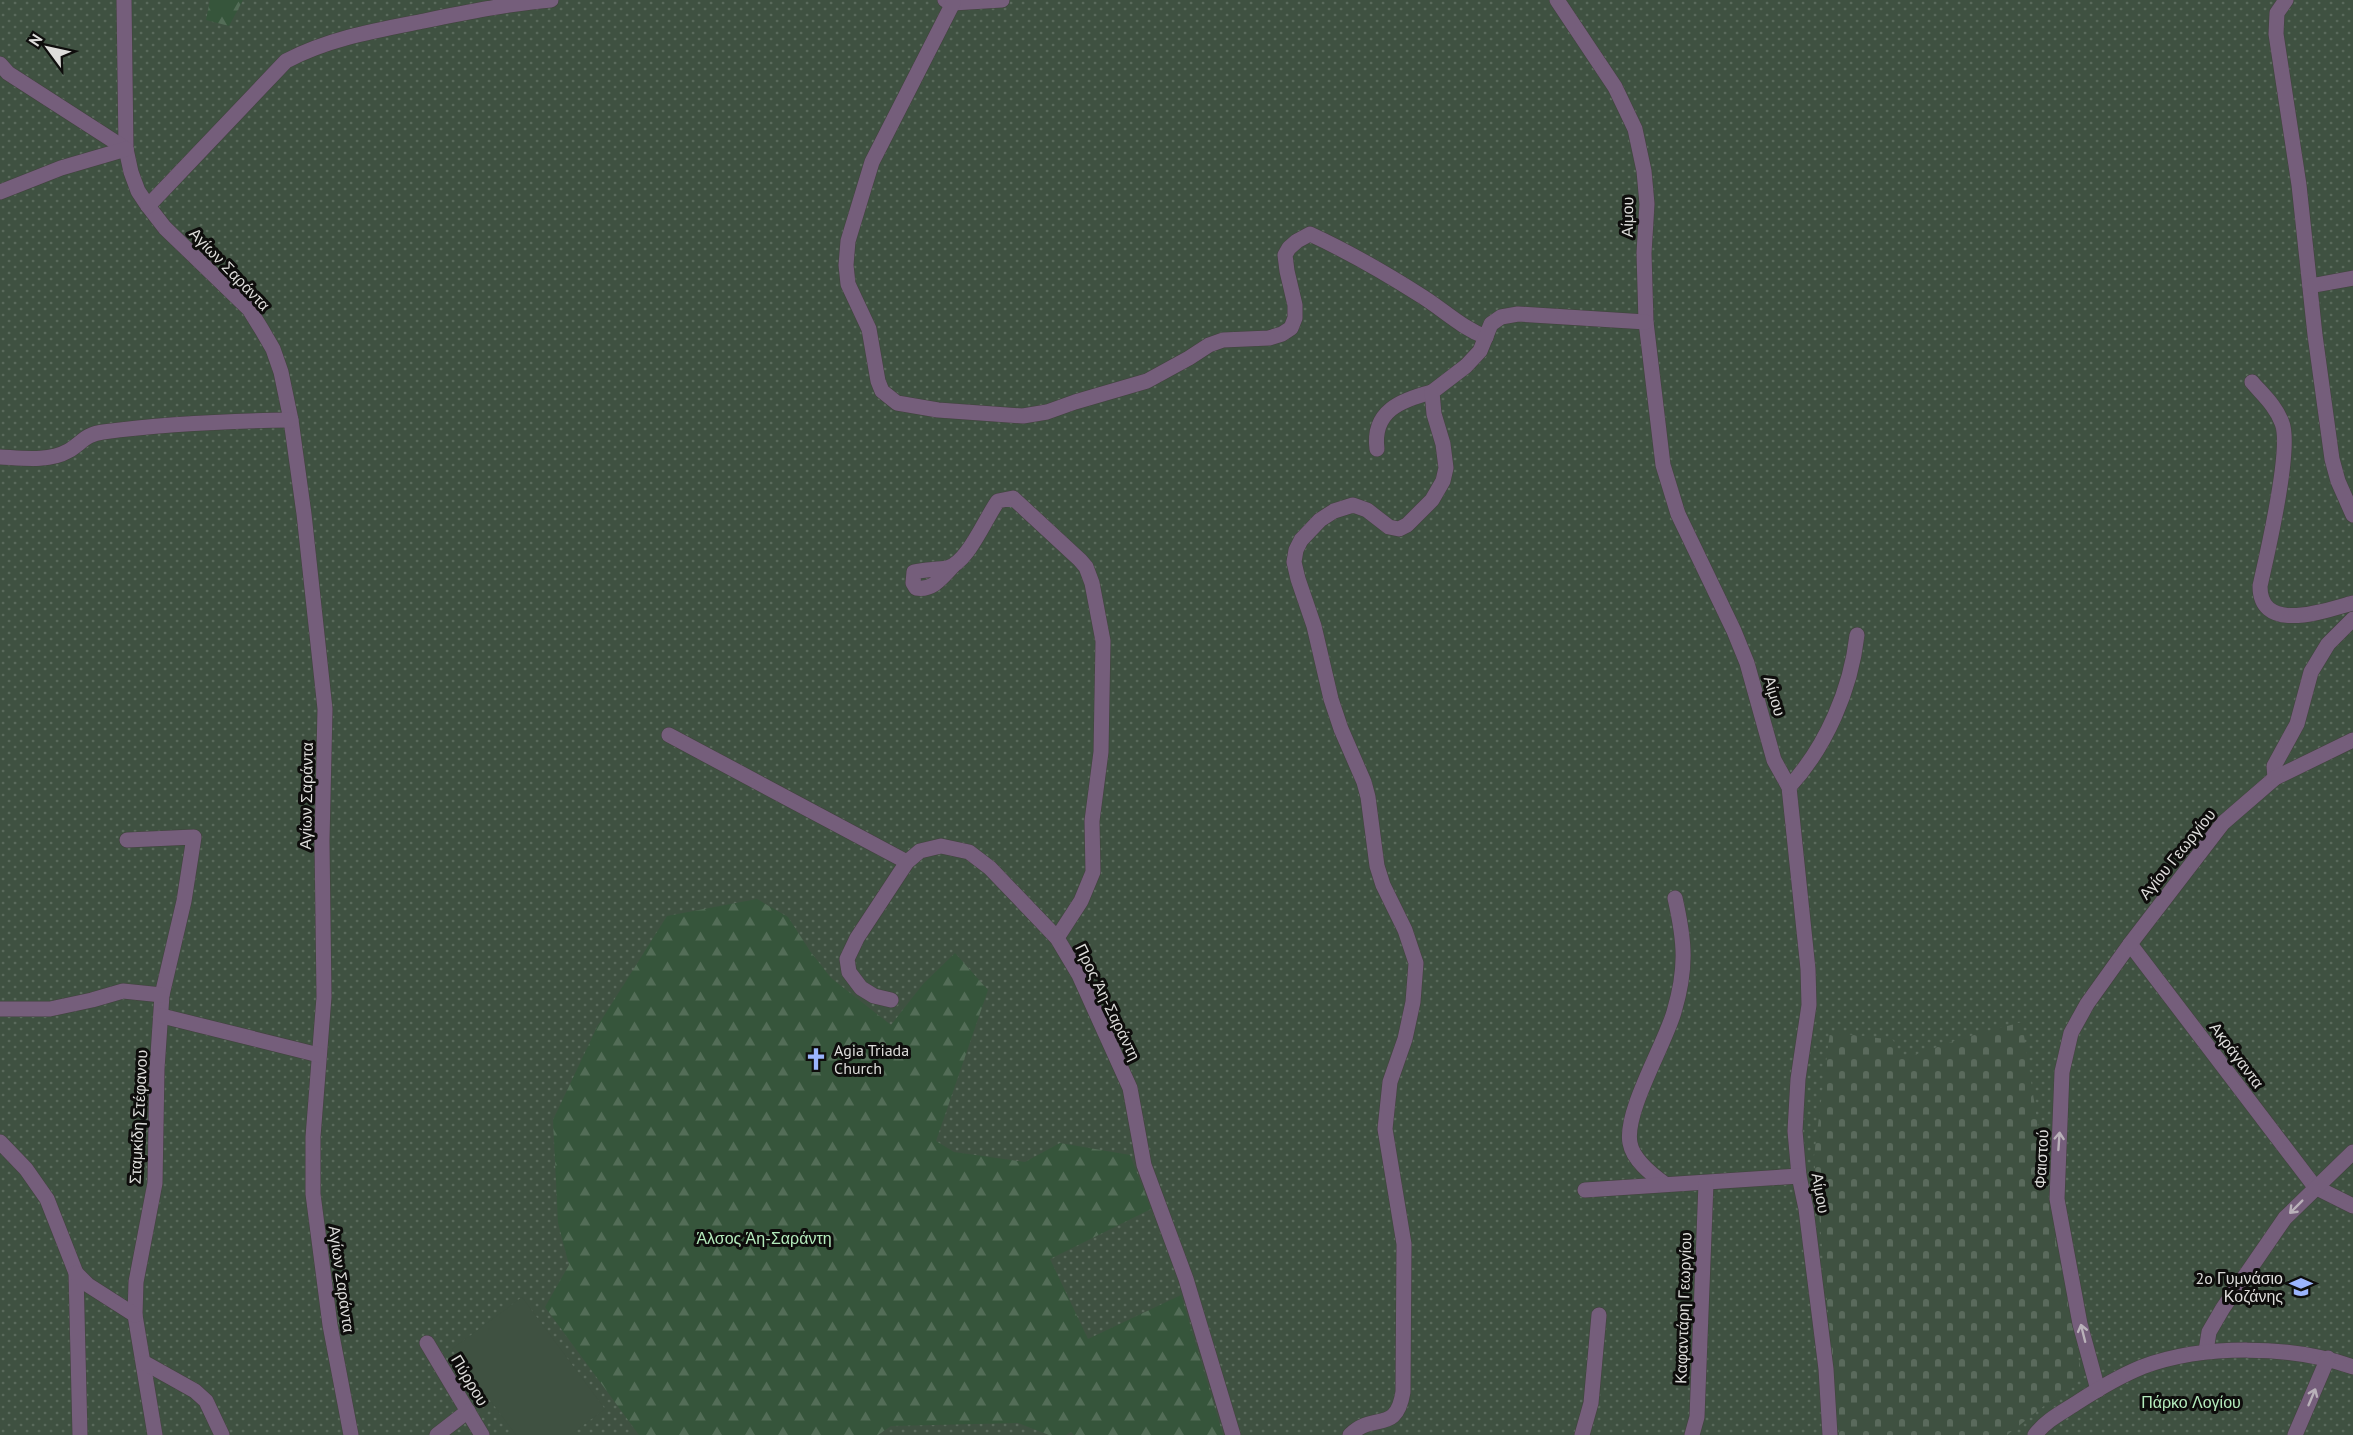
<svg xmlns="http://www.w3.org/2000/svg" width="2353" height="1435" font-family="'PT Sans',sans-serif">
<defs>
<pattern id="green-dots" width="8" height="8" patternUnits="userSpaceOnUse" patternTransform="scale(1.5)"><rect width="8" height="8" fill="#3f5141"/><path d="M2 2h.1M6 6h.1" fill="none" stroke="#5a6a5c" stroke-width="1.8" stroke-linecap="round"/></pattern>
<pattern id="forest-firs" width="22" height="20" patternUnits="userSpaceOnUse" patternTransform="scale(1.5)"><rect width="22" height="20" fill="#36553b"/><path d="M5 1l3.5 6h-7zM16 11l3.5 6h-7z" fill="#536d57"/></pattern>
<pattern id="cemetery-stones" width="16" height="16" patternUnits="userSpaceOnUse" patternTransform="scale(1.5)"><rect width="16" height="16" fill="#3f5141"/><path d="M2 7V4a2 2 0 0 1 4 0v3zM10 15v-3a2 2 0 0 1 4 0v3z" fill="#5a6a5c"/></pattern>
</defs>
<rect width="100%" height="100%" fill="#262421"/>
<rect fill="url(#green-dots)" x="0" y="0" width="2353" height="1435"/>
<g fill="url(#forest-firs)">
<polygon points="210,0 243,0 229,26 206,20"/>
<polygon points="757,899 788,917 810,951 831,978 891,1025 923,984 955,953 988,990 936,1141 954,1152 1025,1162 1060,1143 1130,1155 1151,1209 1050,1259 1088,1339 1181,1295 1223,1435 1074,1435 1071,1432 1066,1435 1049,1435 1018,1423 891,1426 878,1435 639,1435 545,1307 569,1265 558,1223 553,1120 597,1027 667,916"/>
</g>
<polygon fill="url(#cemetery-stones)" points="2022,1022 2054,1231 2082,1376 2007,1435 1839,1435 1814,1156 1830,1032 1893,1040 1903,1059 1963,1038"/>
<polygon fill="#3f5141" points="522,1297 605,1409 570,1435 516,1435 452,1349"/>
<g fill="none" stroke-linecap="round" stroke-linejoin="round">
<g stroke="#43423f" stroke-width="16">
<g id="minor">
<polyline points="124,0 126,149 131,172 138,191 148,206 165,228 249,309 262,330 273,349 281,372 291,420 304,514 325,709 322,841 324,997 313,1137 313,1194 330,1325 351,1435"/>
<polyline points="945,0 953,3 1002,0"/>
<polyline points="1557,0 1615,87 1635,129 1644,171 1647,204 1644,253 1646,322 1663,465 1678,514 1734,631 1747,663 1774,760 1789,787 1808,969 1809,1005 1798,1079 1795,1131 1799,1176 1806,1209 1826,1369 1830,1435"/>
<polyline points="2286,0 2277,13 2276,34 2299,185 2315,335 2332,459 2338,481 2353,515"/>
<path d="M953 3 872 162 848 241 846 265 848 284 869 329 878 381 882 391 897 403 938 410 1023 416 1047 412 1075 402 1147 381 1189 358 1209 345 1223 340 1269 338 1282 334 1291 328 1295 318V305L1287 271 1285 255 1289 248 1297 241 1310 234C1349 252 1387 274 1423 297 1445 311 1462 328 1486 337"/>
<polyline points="0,64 8,73 126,149"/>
<polyline points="0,192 61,168 126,149"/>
<path d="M148 206 286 61C328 39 373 31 419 22 463 13 506 4 551 0"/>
<polyline points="2310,286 2353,278"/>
<path d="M2252 382C2263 395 2276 406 2282 423 2292 448 2267 555 2260 586 2260 635 2326 610 2353 603"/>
<path d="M1377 449C1372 411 1401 400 1432 392"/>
<path d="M0 457C21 458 49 462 68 451 81 444 85 434 103 432 165 424 228 421 291 420"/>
<path d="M955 564C943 576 934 591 916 588L913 583 914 572C925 569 936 570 947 568 968 563 986 517 998 501L1013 498 1080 560 1086 567 1092 583 1103 641 1101 752 1092 821 1093 872 1081 901 1057 938"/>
<polyline points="669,735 907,862"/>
<polyline points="2275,778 2274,766 2297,724 2311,672 2328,644 2353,619"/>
<path d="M1789 787C1826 747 1851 689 1857 635"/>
<polyline points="127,840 194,837 184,901 162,995 157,1069 155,1183 136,1282 135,1315 155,1435"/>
<polyline points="2130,944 2315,1187 2353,1206"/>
<polyline points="891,1000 874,996 861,988 849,972 847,959 857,938 907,862 920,851 941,846 969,852 990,868 1057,938 1079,975 1130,1088 1144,1165 1186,1279 1233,1435"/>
<polyline points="0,1009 50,1009 92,1000 123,991 162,995"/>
<polyline points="162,1016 319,1055"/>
<polyline points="0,1142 26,1169 47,1199 76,1273 80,1435"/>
<path d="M1665 1184C1651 1174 1633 1160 1630 1143 1624 1112 1665 1044 1674 1012 1687 968 1685 942 1675 898"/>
<polyline points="1585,1190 1799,1176"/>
<polyline points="76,1273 88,1285 135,1315"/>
<polyline points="427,1343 482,1435"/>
<polyline points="2206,1351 2209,1332 2223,1308 2285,1218 2353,1152"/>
<polyline points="145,1363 195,1391 206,1401 222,1435"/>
<polyline points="2098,1390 2080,1324 2057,1199 2062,1072 2071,1033 2087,1004 2130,944 2223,823 2275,778 2353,740"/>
<polyline points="437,1435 468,1411"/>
<path d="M1350 1435C1374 1411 1396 1435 1403 1392L1404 1244 1385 1129 1390 1082 1405 1039 1413 1002 1416 963 1405 930 1383 885 1377 866 1368 797 1364 782 1341 729 1331 699 1314 626 1298 579 1294 562 1296 550 1301 540 1320 520 1334 511 1353 505 1367 510 1389 527 1399 529 1407 525 1432 500 1443 481 1446 468 1443 444 1434 414 1432 392 1466 366 1480 351 1491 324 1501 317 1518 314 1646 322"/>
<polyline points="1582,1435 1591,1403 1599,1315"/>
<polyline points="1692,1435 1697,1417 1706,1183"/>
<path d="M2035 1435C2046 1420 2063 1412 2078 1402 2098 1389 2120 1376 2142 1367 2204 1344 2292 1345 2353 1367"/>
<polyline points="2295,1435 2328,1358"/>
</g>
</g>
<use href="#minor" stroke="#755e7b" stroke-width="15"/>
</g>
<defs><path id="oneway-shaft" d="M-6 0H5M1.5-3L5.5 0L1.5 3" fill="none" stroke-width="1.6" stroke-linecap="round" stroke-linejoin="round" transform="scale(1.5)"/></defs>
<g stroke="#b9b1b9">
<use href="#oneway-shaft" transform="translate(2059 1141) rotate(-86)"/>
<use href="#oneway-shaft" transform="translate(2296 1207) rotate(135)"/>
<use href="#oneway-shaft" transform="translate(2083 1333) rotate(-104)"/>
<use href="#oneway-shaft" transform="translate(2312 1397) rotate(-67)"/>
</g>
<defs>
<g id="church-bare" transform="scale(1.8)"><path d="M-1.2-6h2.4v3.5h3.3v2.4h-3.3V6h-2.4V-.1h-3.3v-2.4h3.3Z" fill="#9bb4fd" stroke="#0e0d0c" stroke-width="2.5" paint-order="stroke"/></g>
<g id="school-bare" transform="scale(1.8)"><path d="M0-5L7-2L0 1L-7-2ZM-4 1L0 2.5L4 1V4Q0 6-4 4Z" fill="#9bb4fd" stroke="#0e0d0c" stroke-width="2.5" paint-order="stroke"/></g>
</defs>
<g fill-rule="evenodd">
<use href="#church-bare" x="816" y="1059"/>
<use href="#school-bare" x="2301" y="1287"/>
</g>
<g text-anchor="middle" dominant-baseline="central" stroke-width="6" stroke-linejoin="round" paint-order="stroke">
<g font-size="16" fill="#dedddb" stroke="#0e0d0c">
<text transform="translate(1627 217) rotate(-89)">Αίμου</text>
<text transform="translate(230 269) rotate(46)">Αγίων Σαράντα</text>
<text transform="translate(1775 696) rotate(74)">Αίμου</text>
<text transform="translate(306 796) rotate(-89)">Αγίων Σαράντα</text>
<text transform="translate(2177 854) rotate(-51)">Αγίου Γεωργίου</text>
<text transform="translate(1108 1002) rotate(64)">Προς Άη-Σαράντη</text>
<text transform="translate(2237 1055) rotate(53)">Ακράγαντα</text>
<text transform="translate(138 1117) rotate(-87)">Σταμκίδη Στέφανου</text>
<text transform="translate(2041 1159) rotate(-87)">Φαιστού</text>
<text transform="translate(1821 1193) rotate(80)">Αίμου</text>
<text transform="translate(342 1279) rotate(82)">Αγίων Σαράντα</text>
<text transform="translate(1683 1308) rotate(-88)">Καφαντάρη Γεωργίου</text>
<text transform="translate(470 1380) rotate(59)">Πύρρου</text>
</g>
<g font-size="16" fill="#dedddb" stroke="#0e0d0c" text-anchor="start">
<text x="834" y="1050">Agia Triada<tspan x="834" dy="18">Church</tspan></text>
<text x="2283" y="1278" text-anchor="end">2o Γυμνάσιο<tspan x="2283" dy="18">Κοζάνης</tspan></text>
</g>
<g font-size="16" fill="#b4ebbc" stroke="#0e0d0c">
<text x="764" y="1238">Άλσος Άη-Σαράντη</text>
<text x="2191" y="1402">Πάρκο Λογίου</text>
</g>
</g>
<g transform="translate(48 48) rotate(303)" stroke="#0e0d0c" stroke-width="4.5" paint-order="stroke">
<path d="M0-4.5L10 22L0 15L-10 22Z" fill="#dedddb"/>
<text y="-9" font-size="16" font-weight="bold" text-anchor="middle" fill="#dedddb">N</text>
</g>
</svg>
